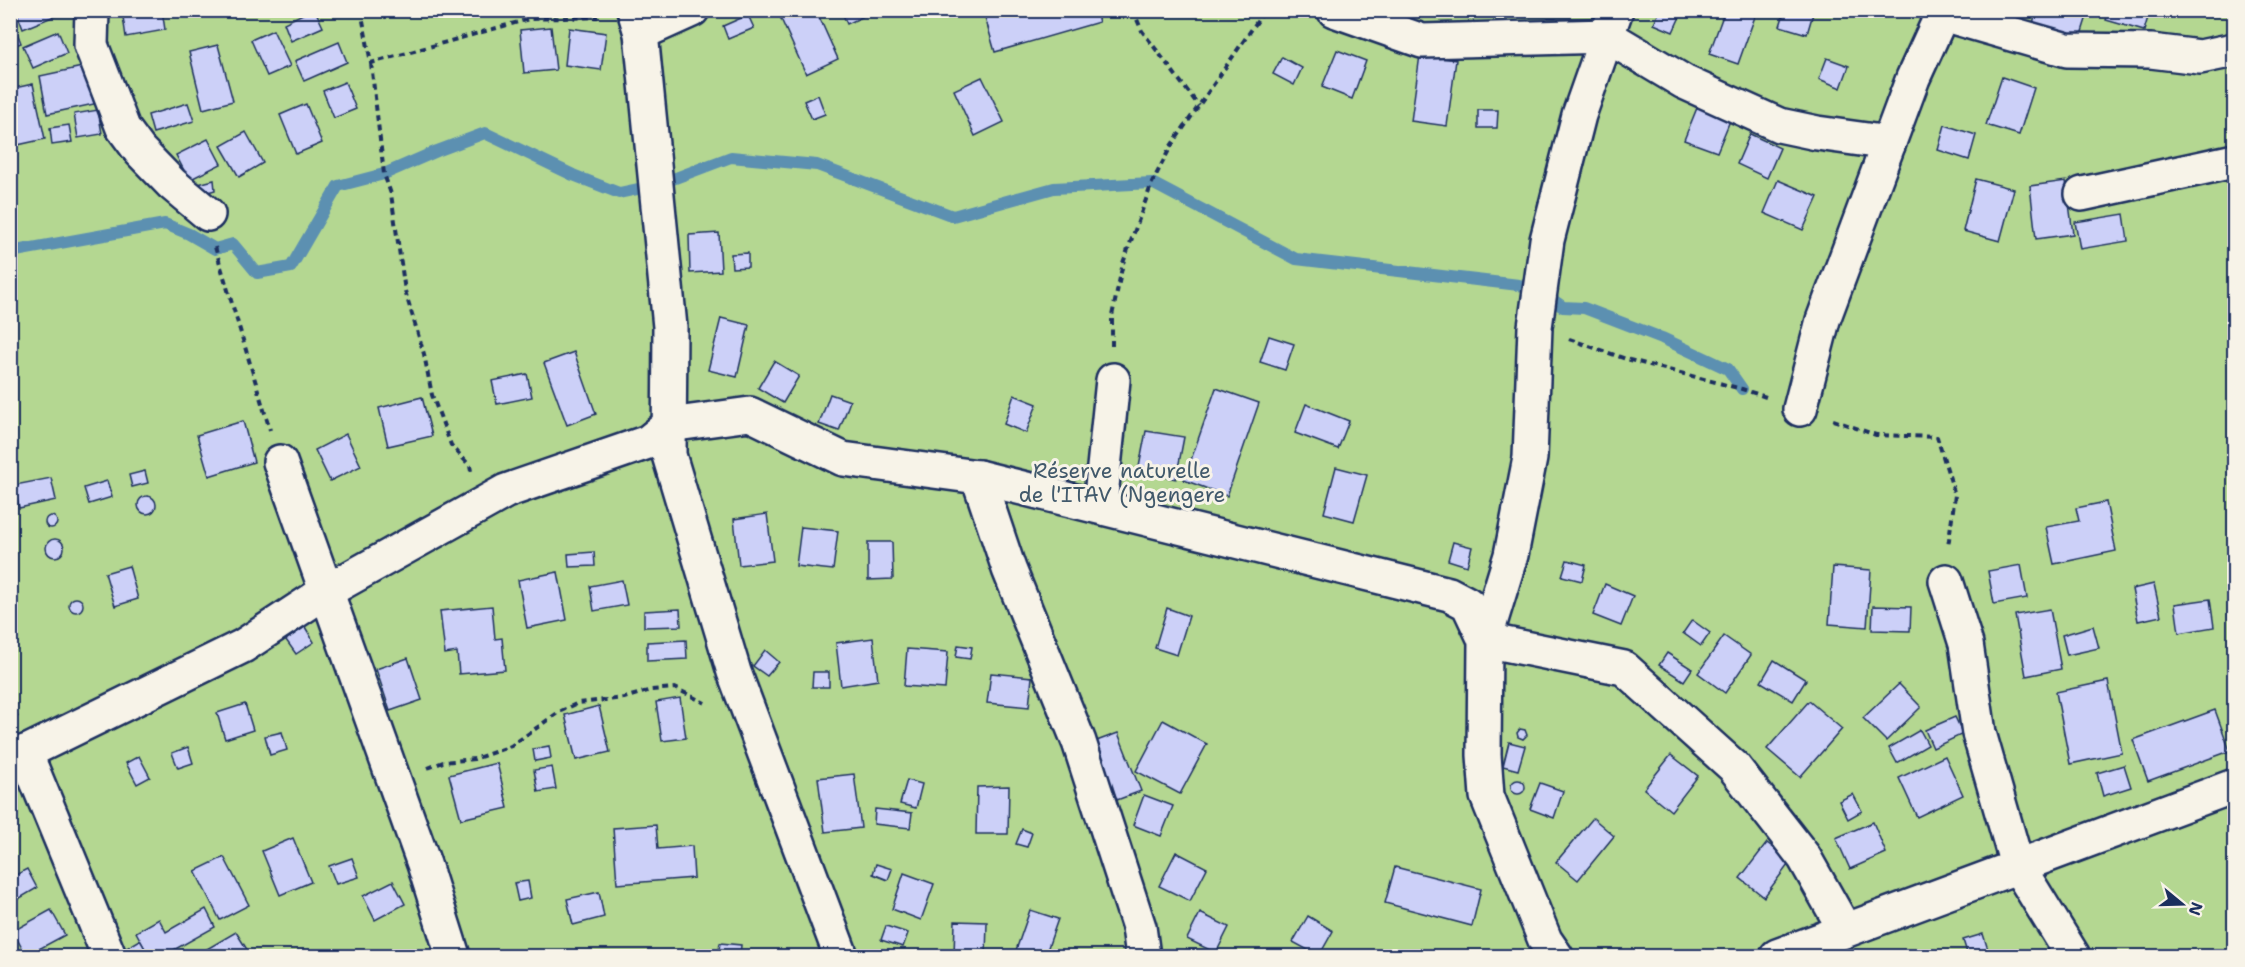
<svg xmlns="http://www.w3.org/2000/svg" width="2245" height="967" font-family="'Shantell Sans',sans-serif">
<rect width="100%" height="100%" fill="#f7f3e8"/>
<filter id="ink" filterUnits="userSpaceOnUse"><feTurbulence type="fractalNoise" baseFrequency=".0167" numOctaves="2"/><feDisplacementMap in="SourceGraphic" scale="12" xChannelSelector="R" yChannelSelector="G"/><feConvolveMatrix kernelMatrix="1 2 1 2 8 2 1 2 1" color-interpolation-filters="sRGB"/></filter>
<g filter="url(#ink)">
<rect fill="#b4d791" stroke="#688378" stroke-width="1.5" x="11" y="11" width="2223" height="945"/>
<g fill="none" stroke-linecap="round" stroke-linejoin="round">
<polyline stroke="#5c90b1" stroke-width="12" points="10,252 165,224 189,234 215,249 233,244 257,273 291,267 338,186 384,174 437,151 485,133 573,175 619,193 657,185 731,157 817,165 953,216 1054,188 1152,183 1296,259 1519,285 1540,291 1563,307 1584,308 1662,338 1728,369 1742,389"/>
</g>
<g fill="#ccd0f8" stroke="#1b2f5e" stroke-width="1.5">
<polygon points="16,10 69,10 23,29"/>
<polygon points="122,10 162,10 165,30 126,37"/>
<polygon points="311,10 315,10 323,27 291,41 284,23"/>
<polygon points="777,10 816,10 838,59 806,74"/>
<polygon points="841,10 877,10 847,24"/>
<polygon points="983,10 1095,10 1099,22 995,52"/>
<polygon points="1660,10 1683,10 1673,32 1654,24"/>
<polygon points="1725,10 1757,11 1738,64 1709,54"/>
<polygon points="1785,10 1814,10 1807,34 1780,26"/>
<polygon points="1970,10 2023,10 2020,25"/>
<polygon points="2037,10 2089,10 2080,38 2033,23"/>
<polygon points="2109,10 2150,10 2144,31 2106,20"/>
<polygon points="10,14 21,43 10,47"/>
<polygon points="748,15 754,28 728,39 723,26"/>
<polygon points="551,27 556,70 524,73 520,30"/>
<polygon points="569,28 606,33 601,70 565,65"/>
<polygon points="273,30 290,66 267,76 251,40"/>
<polygon points="58,31 67,53 33,68 23,46"/>
<polygon points="339,42 347,62 304,81 295,61"/>
<polygon points="218,45 233,101 203,109 189,52"/>
<polygon points="1337,50 1366,61 1352,99 1322,87"/>
<polygon points="1420,55 1456,60 1447,126 1411,121"/>
<polygon points="1282,57 1302,68 1294,85 1273,74"/>
<polygon points="1827,58 1849,66 1841,88 1819,79"/>
<polygon points="87,66 94,104 47,114 40,76"/>
<polygon points="982,77 1004,122 975,136 954,90"/>
<polygon points="2002,77 2034,88 2019,135 1986,125"/>
<polygon points="345,82 356,109 334,118 323,91"/>
<polygon points="33,84 45,139 13,146 10,137 10,89"/>
<polygon points="818,95 825,114 812,119 804,101"/>
<polygon points="1701,98 1734,111 1717,152 1684,140"/>
<polygon points="188,103 194,121 153,133 148,115"/>
<polygon points="306,104 322,143 296,154 280,115"/>
<polygon points="98,110 102,134 78,138 74,114"/>
<polygon points="1478,110 1498,110 1497,128 1478,128"/>
<polygon points="69,125 72,142 52,145 50,128"/>
<polygon points="1945,125 1976,135 1969,160 1938,150"/>
<polygon points="246,132 263,163 239,177 221,146"/>
<polygon points="1750,134 1780,148 1767,178 1737,164"/>
<polygon points="208,139 221,164 189,180 176,155"/>
<polygon points="1976,179 2014,189 2000,241 1963,231"/>
<polygon points="214,180 215,190 201,194 198,184"/>
<polygon points="1778,180 1818,197 1803,230 1764,213"/>
<polygon points="2066,181 2073,234 2036,239 2030,186"/>
<polygon points="2124,214 2128,241 2080,249 2075,222"/>
<polygon points="719,233 721,271 690,273 689,235"/>
<polygon points="748,253 748,267 732,268 731,254"/>
<polygon points="721,318 749,325 737,377 708,370"/>
<polygon points="1269,336 1294,344 1285,370 1260,362"/>
<polygon points="574,352 596,414 567,425 544,363"/>
<polygon points="774,361 799,376 783,403 758,388"/>
<polygon points="527,374 532,397 497,404 492,381"/>
<polygon points="1216,388 1259,403 1227,496 1184,480"/>
<polygon points="830,394 850,401 839,431 819,424"/>
<polygon points="1014,395 1037,404 1026,433 1004,424"/>
<polygon points="422,397 432,436 388,446 379,408"/>
<polygon points="1306,404 1349,421 1338,449 1295,433"/>
<polygon points="243,421 254,462 209,476 197,435"/>
<polygon points="1146,431 1184,437 1176,479 1138,472"/>
<polygon points="346,434 361,466 330,481 315,450"/>
<polygon points="1336,467 1367,475 1354,521 1324,513"/>
<polygon points="145,471 148,483 132,487 129,475"/>
<polygon points="51,478 56,500 19,508 15,485"/>
<polygon points="107,481 112,497 89,504 84,488"/>
<circle cx="147" cy="505" r="9"/>
<polygon points="2106,502 2116,551 2054,564 2046,527 2079,521 2076,508"/>
<polygon points="767,514 773,561 739,565 734,519"/>
<circle cx="51" cy="522" r="6"/>
<polygon points="801,527 838,531 833,570 796,566"/>
<circle cx="55" cy="548" r="9"/>
<polygon points="868,542 892,542 893,579 868,580"/>
<polygon points="1453,542 1472,547 1467,566 1448,560"/>
<polygon points="594,552 595,566 569,567 568,554"/>
<polygon points="1567,560 1586,565 1582,581 1562,576"/>
<polygon points="2021,565 2027,598 1994,604 1988,571"/>
<polygon points="129,566 138,599 115,606 105,573"/>
<polygon points="1833,567 1871,570 1867,627 1829,624"/>
<polygon points="558,572 567,620 527,628 518,580"/>
<polygon points="622,580 627,605 594,611 590,586"/>
<polygon points="1605,584 1633,596 1621,626 1593,615"/>
<polygon points="2154,584 2161,616 2138,621 2132,589"/>
<circle cx="76" cy="605" r="7"/>
<polygon points="2210,599 2214,627 2179,633 2175,604"/>
<polygon points="492,606 495,639 502,638 505,670 459,674 457,652 445,654 440,611"/>
<polygon points="1873,606 1911,607 1910,631 1872,630"/>
<polygon points="1167,608 1189,616 1177,655 1155,648"/>
<polygon points="680,609 681,626 644,627 644,611"/>
<polygon points="2050,609 2061,669 2026,676 2015,615"/>
<polygon points="1692,620 1710,633 1701,646 1683,633"/>
<polygon points="2093,626 2099,648 2067,655 2062,635"/>
<polygon points="305,627 314,642 296,654 286,640"/>
<polygon points="1724,636 1751,655 1725,693 1698,673"/>
<polygon points="873,638 878,680 841,686 836,643"/>
<polygon points="686,640 687,659 647,661 647,642"/>
<polygon points="958,645 972,647 970,659 956,657"/>
<polygon points="907,649 948,652 945,689 904,686"/>
<polygon points="765,650 779,662 767,676 753,666"/>
<polygon points="1667,653 1692,669 1684,681 1659,665"/>
<polygon points="408,658 422,700 390,711 376,669"/>
<polygon points="1774,660 1806,680 1793,701 1761,682"/>
<polygon points="813,672 829,672 829,687 812,687"/>
<polygon points="991,673 1032,677 1029,707 987,703"/>
<polygon points="2108,681 2122,753 2070,764 2056,692"/>
<polygon points="1899,684 1921,707 1886,741 1863,718"/>
<polygon points="680,698 686,738 662,741 656,702"/>
<polygon points="1809,701 1842,729 1800,777 1767,749"/>
<polygon points="245,704 253,730 225,739 217,713"/>
<polygon points="12,705 18,716 10,720 10,706"/>
<polygon points="599,706 610,752 576,760 565,715"/>
<polygon points="2215,710 2230,751 2148,781 2133,740"/>
<polygon points="1955,717 1963,734 1933,748 1925,730"/>
<polygon points="1163,720 1207,744 1180,794 1136,771"/>
<polygon points="1520,729 1525,730 1527,735 1523,739 1518,737 1517,733"/>
<polygon points="1920,730 1928,745 1897,763 1889,748"/>
<polygon points="282,732 287,750 270,755 265,736"/>
<polygon points="1118,733 1141,791 1117,800 1094,742"/>
<polygon points="1509,742 1525,746 1518,770 1503,766"/>
<polygon points="549,746 551,758 535,761 533,749"/>
<polygon points="188,747 193,763 178,768 172,753"/>
<polygon points="1671,755 1698,776 1671,811 1644,789"/>
<polygon points="139,756 150,777 137,784 126,763"/>
<polygon points="1945,756 1963,795 1917,817 1899,778"/>
<polygon points="497,763 508,808 461,819 449,775"/>
<polygon points="2124,765 2131,787 2103,796 2097,773"/>
<polygon points="552,767 556,789 538,792 534,770"/>
<polygon points="854,774 861,828 825,832 818,778"/>
<circle cx="1518" cy="787" r="7"/>
<polygon points="907,780 922,784 916,808 900,804"/>
<polygon points="1540,783 1563,791 1554,818 1530,809"/>
<polygon points="1009,786 1008,834 976,834 977,787"/>
<polygon points="1853,794 1862,811 1848,819 1839,801"/>
<polygon points="1144,795 1173,806 1161,836 1133,825"/>
<polygon points="875,809 912,813 910,828 874,824"/>
<polygon points="1593,818 1614,836 1578,880 1556,862"/>
<polygon points="1873,822 1886,853 1850,869 1836,838"/>
<polygon points="656,825 658,849 692,846 694,878 617,884 613,828"/>
<polygon points="1022,829 1032,833 1027,847 1016,844"/>
<polygon points="293,838 311,882 280,895 262,851"/>
<polygon points="1767,843 1791,861 1764,897 1740,878"/>
<polygon points="1176,852 1207,868 1190,901 1159,886"/>
<polygon points="224,857 249,905 220,920 195,871"/>
<polygon points="352,858 359,877 336,884 329,866"/>
<polygon points="876,864 892,869 888,880 873,874"/>
<polygon points="1395,867 1481,889 1472,926 1385,903"/>
<polygon points="27,869 37,888 10,904 10,878"/>
<polygon points="904,873 934,884 921,920 892,909"/>
<polygon points="393,881 405,904 375,920 363,896"/>
<polygon points="528,881 531,898 518,901 514,883"/>
<polygon points="599,892 604,917 573,925 567,899"/>
<polygon points="206,909 215,927 163,956 149,956 136,932 159,919 166,932"/>
<polygon points="51,910 65,935 26,956 13,931"/>
<polygon points="1030,910 1058,919 1045,956 1031,952 1030,956 1014,956"/>
<polygon points="1200,913 1229,927 1216,953 1187,939"/>
<polygon points="1308,916 1333,931 1319,956 1293,942"/>
<polygon points="955,921 987,922 986,956 954,956"/>
<polygon points="886,926 908,933 903,947 881,940"/>
<polygon points="236,932 251,956 195,956"/>
<polygon points="1983,934 1990,956 1968,956 1963,940"/>
<polygon points="140,940 148,954 144,956 129,956 125,949"/>
<polygon points="720,943 741,945 740,956 718,956"/>
<polygon points="909,951 927,955 927,956 908,956"/>
</g>
<g fill="none" stroke-linecap="round" stroke-linejoin="round">
<g stroke="#1b2f5e" stroke-width="38">
<g id="minor">
<polyline points="92,10 91,45 123,128 140,151 172,184 208,214"/>
<polyline points="634,10 641,33 670,327 669,455 734,672 841,956"/>
<polyline points="1334,10 1422,41 1607,36 1684,82 1779,125 1817,133 1889,143"/>
<polyline points="1942,14 2067,50 2151,51 2200,57 2234,50"/>
<polyline points="641,33 692,10"/>
<polyline points="2082,194 2234,161"/>
<polyline points="1800,409 1823,320 1913,78 1944,10"/>
<polyline points="280,462 424,864 453,956"/>
<polyline points="978,477 1009,569 1079,742 1139,927 1143,956"/>
<polyline points="1100,506 1113,380"/>
<polyline points="1946,581 1966,644 1979,733 2017,865 2073,956"/>
<polyline points="25,752 109,956"/>
<polyline points="10,760 243,646 325,592 506,491 648,442 669,425 750,414 843,459 978,477 1449,594 1468,604 1485,640 1624,668 1734,767 1804,857 1845,930"/>
<polyline points="1556,956 1545,940 1487,796 1484,755 1485,640 1511,555 1530,458 1535,327 1547,240 1579,115 1616,10"/>
</g>
</g>
<g stroke="#1b2f5e" stroke-width="38">
<polyline id="tertiary" points="1777,956 2234,786"/>
</g>
<g stroke="#1b2f5e" stroke-width="4" stroke-dasharray="6 4.5" stroke-linecap="butt">
<polyline points="361,10 371,63 529,19 598,17"/>
<polyline points="1133,10 1142,31 1199,106"/>
<polyline points="371,63 384,174 391,194 405,291 424,354 432,395 451,445 470,466 471,471"/>
<polyline points="215,247 270,430"/>
<polyline points="1569,339 1626,359 1742,389 1766,397"/>
<polyline points="1112,346 1112,316 1123,263 1152,183 1171,146 1265,10"/>
<polyline points="1833,420 1876,435 1937,437 1955,495 1948,547"/>
<polyline points="428,768 443,762 474,759 511,746 559,712 578,703 624,698 651,690 675,688 705,703"/>
</g>
<use href="#minor" stroke="#f7f3e8" stroke-width="33"/>
<use href="#tertiary" stroke="#f7f3e8" stroke-width="33"/>
</g>
</g>
<g text-anchor="middle" dominant-baseline="central" stroke-width="6" stroke-linejoin="round" paint-order="stroke">
<g font-size="21" fill="#41596b" stroke="#f7f3e8">
<text x="1122" y="471">Réserve naturelle<tspan x="1122" dy="24">de l'ITAV (Ngengere</tspan></text>
</g>
</g>
<rect width="2245" height="967" fill="none" stroke="#f7f3e8" stroke-width="36"/>
<rect x="18" y="18" width="2209" height="931" fill="none" stroke="#1b2f5e" stroke-width="2" filter="url(#ink)"/>
<g transform="translate(2182 904) rotate(109)" stroke="#f7f3e8" stroke-width="4.5" paint-order="stroke">
<path d="M0-4.5L10 22L0 15L-10 22Z" fill="#1b2f5e"/>
<text y="-9" font-size="16" font-weight="bold" text-anchor="middle" fill="#1b2f5e">N</text>
</g>
</svg>
